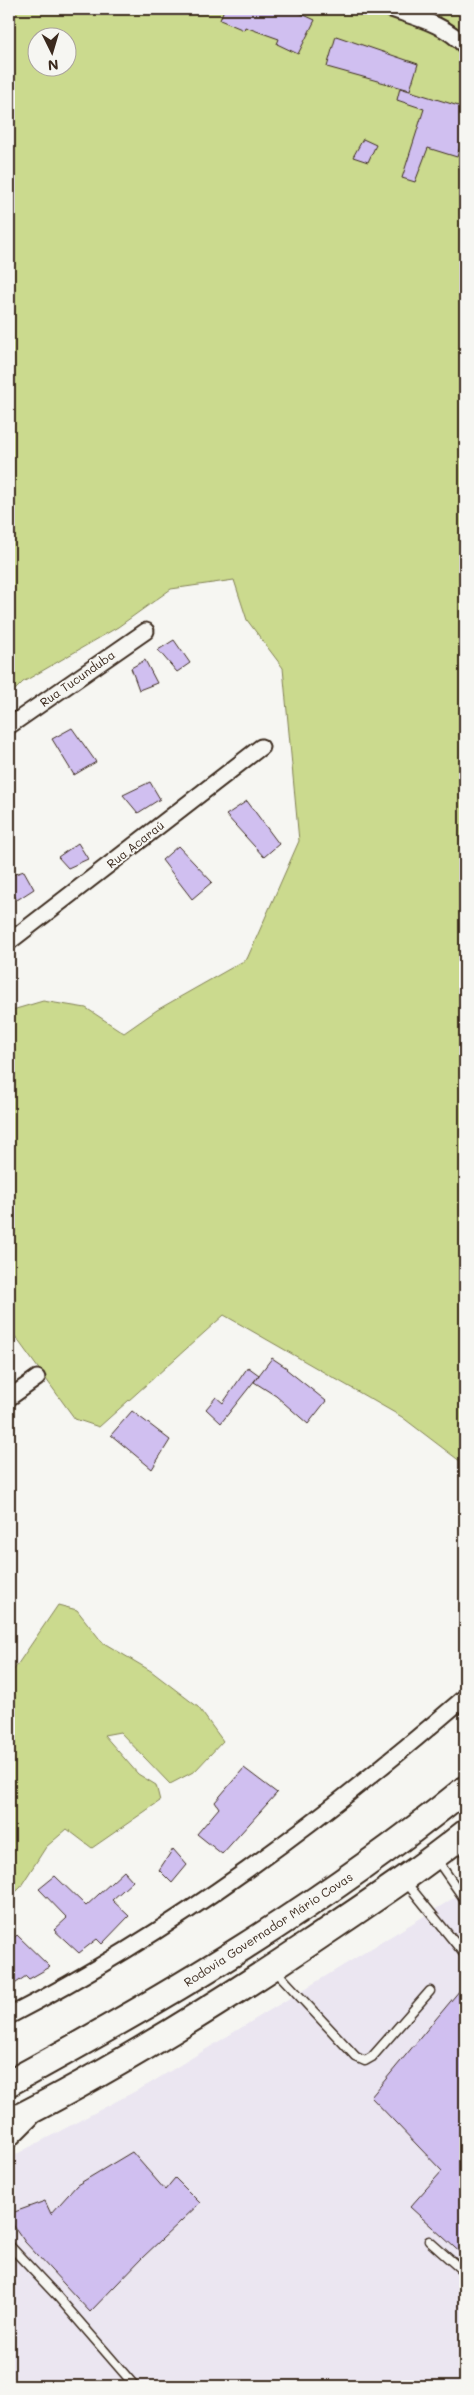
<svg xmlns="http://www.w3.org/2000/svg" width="474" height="2395" font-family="Mali,sans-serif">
<rect width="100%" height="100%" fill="#f6f6f2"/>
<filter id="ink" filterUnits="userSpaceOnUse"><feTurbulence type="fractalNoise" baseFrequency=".02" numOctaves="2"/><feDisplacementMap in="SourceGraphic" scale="10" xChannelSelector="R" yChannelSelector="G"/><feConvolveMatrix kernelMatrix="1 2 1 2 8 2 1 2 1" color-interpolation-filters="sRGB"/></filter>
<g filter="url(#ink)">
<polygon fill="#ebe6f1" points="457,1896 465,1901 465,2386 9,2386 9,2158 149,2084"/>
<g fill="#cbda8e" stroke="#838256" fill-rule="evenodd">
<path d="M9 9H465V1465L402 1417 224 1315 99 1427 75 1419 9 1328V1011L43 1001 86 1008 124 1033 157 1010 247 959 299 841 283 668 247 620 234 580 171 589 118 627 23 682 9 696ZM38 38H68V68H38Z"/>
<polygon points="58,1605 77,1610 102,1642 151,1671 198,1707 223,1741 195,1771 170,1784 120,1732 104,1735 138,1774 156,1785 160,1801 92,1848 67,1829 46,1847 19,1889 9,1898 9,1677"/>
</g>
<g fill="#d0bff0" stroke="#3b2a1e">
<polygon points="224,9 291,9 315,20 298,54 277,44 279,39 245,27 244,30 220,20"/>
<polygon points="336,36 418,64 410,90 327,67"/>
<polygon points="400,88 465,108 465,129 457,157 428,148 415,182 402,178 424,109 397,100"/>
<polygon points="363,139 376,145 368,162 353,157"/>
<polygon points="174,640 190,663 177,672 158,650"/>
<polygon points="145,660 157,683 139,690 131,668"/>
<polygon points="72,728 96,762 74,775 52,739"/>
<polygon points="150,782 160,799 138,813 123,795"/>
<polygon points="247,801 279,844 264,857 226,815"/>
<polygon points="78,843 88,859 68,868 58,857"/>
<polygon points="178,846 212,882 192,899 162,860"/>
<polygon points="24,871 34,889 17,900 9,887 9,876"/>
<polygon points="272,1358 287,1368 286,1369 326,1401 308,1424 276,1396 254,1382 259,1375 221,1423 206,1409 216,1397 223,1403 248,1367 259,1375"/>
<polygon points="132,1411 170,1440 152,1469 111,1435"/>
<polygon points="244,1768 277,1793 222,1854 197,1834 219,1808 215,1802"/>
<polygon points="173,1849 187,1865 172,1883 159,1870"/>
<polygon points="124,1871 133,1881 112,1900 129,1916 102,1944 97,1939 79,1953 54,1930 67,1918 39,1889 55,1876 86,1906"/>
<polygon points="17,1935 50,1967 29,1979 26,1976 9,1988 9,1943"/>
<polygon points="465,1984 465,2257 410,2207 442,2171 371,2097"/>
<polygon points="132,2152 165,2190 175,2178 200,2203 142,2258 90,2312 25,2242 9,2219 9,2214 45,2201 51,2214 77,2185"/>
</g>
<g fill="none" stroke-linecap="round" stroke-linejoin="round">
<g stroke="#3b2a1e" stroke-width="11">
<g id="service">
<polyline points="437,1860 465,1900"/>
<polyline points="405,1881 465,1955"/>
<polyline points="276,1971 356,2057 365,2061 372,2057 430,1991"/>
<polyline points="429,2241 465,2273"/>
<polyline points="9,2245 58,2297 135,2386"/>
</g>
</g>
<g stroke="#3b2a1e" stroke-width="19">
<g id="minor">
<path d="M391 9C417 18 445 24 465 46"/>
<polyline points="9,726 146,631"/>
<polyline points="9,942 261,747"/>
<polyline points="9,1398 37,1378"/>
<path d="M9 2016C175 1931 325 1818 465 1697"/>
<polyline points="9,2140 31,2118"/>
</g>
</g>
<g stroke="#3b2a1e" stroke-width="29">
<g id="trunk">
<path d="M9 2083C168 1997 324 1904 465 1789"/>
<path d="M9 2122C113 2070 211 2009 308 1944 361 1908 415 1873 465 1833"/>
</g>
</g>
<use href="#service" stroke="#f6f6f2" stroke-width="8"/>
<use href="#minor" stroke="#f6f6f2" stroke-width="15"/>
<use href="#trunk" stroke="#f6f6f2" stroke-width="25"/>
</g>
</g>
<g text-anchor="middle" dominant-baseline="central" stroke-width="4" stroke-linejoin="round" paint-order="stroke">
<g font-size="12" fill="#3b2a1e" stroke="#f6f6f2">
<text transform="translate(77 678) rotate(-35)">Rua Tucunduba</text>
<text transform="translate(135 844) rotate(-38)">Rua Acaraú</text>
<text transform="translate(268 1929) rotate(-33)">Rodovia Governador Mário Covas</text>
</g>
</g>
<rect width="474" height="2395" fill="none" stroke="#f6f6f2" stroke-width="30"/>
<rect x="15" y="15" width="444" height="2365" fill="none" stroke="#3b2a1e" stroke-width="2" filter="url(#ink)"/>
<g transform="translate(52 52) rotate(175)"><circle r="24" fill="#f6f6f2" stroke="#aba49d"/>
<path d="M0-4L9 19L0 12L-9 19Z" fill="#3b2a1e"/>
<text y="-8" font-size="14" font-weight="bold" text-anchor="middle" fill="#3b2a1e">N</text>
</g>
</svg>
